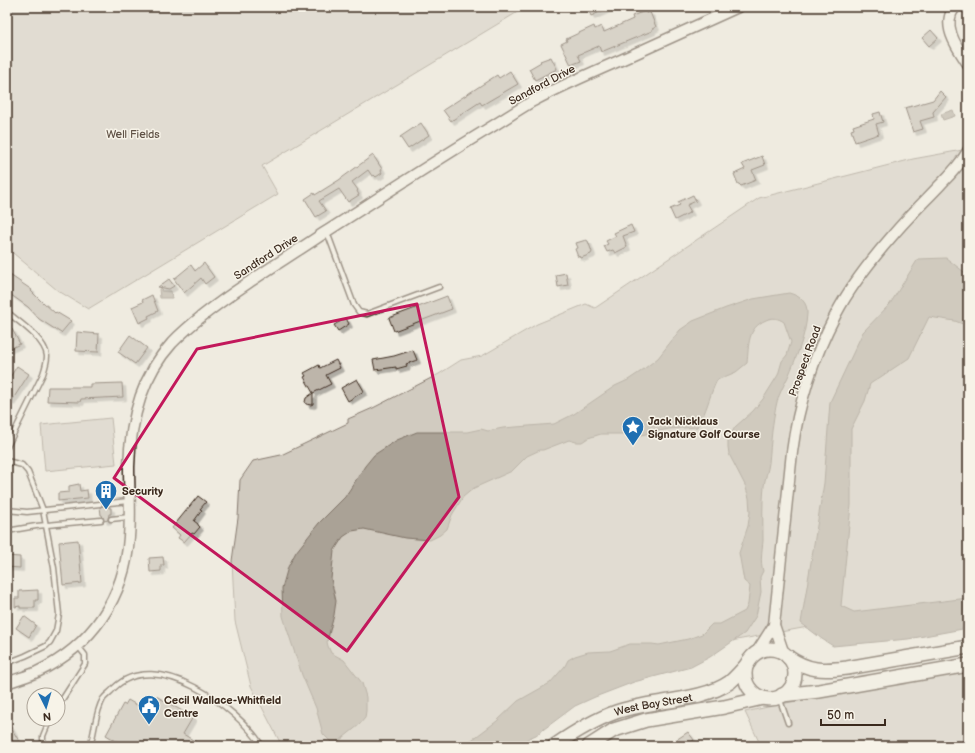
<svg xmlns="http://www.w3.org/2000/svg" width="975" height="753" font-family="'Balsamiq Sans',sans-serif">
<defs>
<filter id="shadow"><feDropShadow dx="3.5" dy="3.5" stdDeviation="0" flood-color="#0004"/></filter>
</defs>
<rect width="100%" height="100%" fill="#efebe0"/>
<filter id="ink" filterUnits="userSpaceOnUse"><feTurbulence type="fractalNoise" baseFrequency=".025" numOctaves="2"/><feDisplacementMap in="SourceGraphic" scale="8" xChannelSelector="R" yChannelSelector="G"/><feConvolveMatrix kernelMatrix="1 2 1 2 8 2 1 2 1" color-interpolation-filters="sRGB"/></filter>
<g filter="url(#ink)">
<g fill="#d1cbc0" stroke="#867a6f">
<polygon points="7,7 526,7 262,166 278,194 88,309 57,290 7,248"/>
<polygon points="968,149 968,619 819,625 676,651 484,746 282,746 251,686 235,621 232,561 238,518 240,480 253,461 281,455 348,423 348,419 373,408 439,374 461,360 482,356 537,324 586,304 595,308 598,306 759,198 913,159"/>
<polygon points="111,418 116,464 45,471 41,425"/>
<polygon points="968,672 968,746 761,746 745,712 791,702"/>
</g>
<g fill="#aaa296" stroke="#7e7266">
<polygon points="953,110 955,116 943,120 941,114"/>
<polygon points="946,258 968,275 968,326 955,321 929,317 909,358 870,384 865,401 851,429 851,505 841,606 854,612 968,598 968,628 908,639 833,646 822,639 801,623 824,483 830,402 863,332 890,304 918,259"/>
<polygon points="162,288 161,291 171,291 172,298 160,298 159,289"/>
<path d="M789 293C800 296 808 302 807 314 806 335 796 358 788 377 784 385 779 394 777 402 772 422 771 442 769 463 768 471 765 478 764 486 762 505 763 522 763 541 762 551 760 561 763 571L760 577 761 592 756 616 745 633 710 657 691 667 634 682 595 697 575 706 536 735 529 738 517 746H460L473 739 497 721 518 701 550 683 565 666 568 660 575 656 588 652 610 651 630 644H652L659 645 688 639 702 634 712 624H720L745 611 748 604 750 586 744 581 739 553 748 526 750 512 749 498 745 485 729 454 728 447V440L735 427 753 411 763 399 778 375 782 361 787 355 791 342 784 322C778 318 773 317 766 320 747 328 749 345 747 363L736 372 717 380C709 396 707 412 697 427L669 429 641 435 628 434H601L588 438 582 442H576L569 440 543 450H540L527 456 512 471 474 488 463 497 452 515 447 529 440 535 430 540 405 538 364 529 352 531 343 537 334 551 331 579 336 601 334 615 327 642 328 646 331 653 344 660 362 683 366 697V711L365 718 359 725 339 741 332 743 323 734 316 708 302 675 287 629 283 616 282 588 288 567 296 552 319 523 345 497 365 466 374 455 397 440 417 432H467L481 429 488 431 503 428 554 424 574 414 615 386 628 380 640 372 658 358 680 330 693 321 726 308 753 299Z"/>
</g>
<g fill="#bdb5aa" stroke="#3b2a1e" filter="url(#shadow)">
<polygon points="587,7 611,7 591,16"/>
<polygon points="645,11 646,13 650,12 656,27 652,29 652,31 601,52 599,46 578,55 581,61 571,65 561,44 567,41 566,39 594,26 595,29 601,26 604,32 633,19 632,16"/>
<polygon points="931,30 938,38 929,46 922,38"/>
<polygon points="551,57 557,69 535,80 529,69 541,62 540,61"/>
<polygon points="510,71 518,84 482,105 480,102 451,121 443,110 497,75 499,78"/>
<polygon points="940,91 946,97 933,112 934,117 920,121 923,129 913,132 905,108 933,100"/>
<polygon points="880,112 883,122 876,124 879,134 855,142 851,130 854,129 853,126 874,119 873,114"/>
<polygon points="421,123 429,135 408,149 400,137"/>
<polygon points="373,155 382,169 381,171 382,173 376,177 374,175 372,176 368,170 352,182 358,190 357,191 359,195 348,202 339,189 319,201 326,211 316,217 305,199 314,193 315,195 339,180"/>
<polygon points="762,156 765,165 752,170 756,180 741,186 739,184 738,184 734,174 745,169 742,164"/>
<polygon points="693,195 696,201 687,205 691,212 675,220 670,209 680,205 678,202"/>
<polygon points="631,225 634,232 623,236 627,247 615,253 613,250 607,252 604,246 608,244 606,241 616,236 614,233"/>
<polygon points="586,240 588,241 592,252 591,254 581,258 580,256 578,257 575,249 578,248 576,243"/>
<polygon points="204,263 214,277 205,284 201,278 184,293 174,279 191,265 195,271"/>
<polygon points="7,273 32,290 31,291 43,303 43,302 55,313 56,312 71,321 61,333 39,319 28,307 7,292"/>
<polygon points="566,273 568,285 558,287 556,275"/>
<polygon points="169,279 174,286 169,289 158,287"/>
<polygon points="152,295 158,311 148,316 149,318 139,323 132,307 143,302 142,300"/>
<polygon points="447,296 452,309 394,331 389,318"/>
<polygon points="346,318 349,324 338,331 334,325"/>
<polygon points="12,329 20,344 7,350 7,332"/>
<polygon points="77,332 99,334 98,352 76,351"/>
<polygon points="130,335 147,348 135,364 118,352"/>
<polygon points="413,350 417,360 406,364 407,366 396,369 396,367 375,370 373,360 394,356"/>
<polygon points="336,360 340,368 326,375 331,384 313,393 313,404 311,405 306,404 305,402 306,398 313,393 304,377 306,376 304,373 319,365 320,368"/>
<polygon points="17,366 29,374 11,402 7,399 7,382"/>
<polygon points="357,379 364,391 348,401 341,388"/>
<polygon points="122,383 123,397 81,399 80,402 47,401 48,387 90,387 90,384"/>
<polygon points="79,484 80,491 87,490 88,498 58,501 58,493 69,492 69,486"/>
<polygon points="198,496 206,502 200,509 202,510 194,521 198,524 198,525 200,527 194,534 192,533 184,542 178,538 180,535 172,528"/>
<polygon points="106,502 109,508 111,508 111,514 109,514 108,520 104,521 102,515 101,515 100,507 103,506 103,503"/>
<polygon points="78,540 82,583 63,585 59,542"/>
<polygon points="7,556 20,557 20,568 7,567"/>
<polygon points="163,557 164,565 161,565 161,571 150,572 149,558"/>
<polygon points="38,590 38,600 35,600 35,608 20,608 20,606 15,607 15,598 19,598 19,591"/>
<polygon points="24,616 36,625 29,637 16,628"/>
<polygon points="156,696 193,717 183,734 203,746 125,746 106,735 123,704 125,705 128,700 147,711"/>
<polygon points="7,720 13,731 22,746 7,746"/>
<polygon points="688,732 694,740 686,746 680,746 676,740"/>
</g>
<g fill="none" stroke-linecap="round" stroke-linejoin="round">
<g stroke="#3b2a1e" stroke-width="7">
<g id="service">
<polyline points="327,232 354,305 359,312 367,314 439,287"/>
<path d="M7 312C19 322 45 339 47 356 47 362 45 368 43 374L7 447"/>
<polyline points="7,461 22,465 28,472 43,510 54,568 59,614 56,631 50,642 46,646 25,656 7,663"/>
<polyline points="109,503 129,501"/>
<polyline points="7,510 27,512 100,504"/>
<polyline points="111,519 129,517"/>
<polyline points="7,531 36,526 101,520"/>
<polyline points="779,697 788,723"/>
<polyline points="58,706 85,664 85,655 78,646"/>
<polyline points="43,746 43,736 50,719"/>
<path d="M90 746C95 731 95 713 103 699 106 695 111 692 114 688 156 647 237 707 262 746"/>
</g>
</g>
<g stroke="#3b2a1e" stroke-width="13">
<g id="tertiary">
<path d="M955 7C940 25 958 49 968 64"/>
<path d="M784 654 774 625 792 452C798 405 814 356 836 314 851 285 872 259 893 235 908 217 925 201 941 184 951 174 961 163 968 151"/>
<polyline points="755,655 774,625"/>
<path d="M7 683C17 679 28 676 37 672 92 646 125 597 129 537 131 514 129 490 129 467 130 422 141 377 172 343 194 320 221 301 248 283 273 266 299 250 324 233 377 199 429 165 483 132 500 122 516 111 533 101 561 86 591 73 621 60 660 42 699 25 738 7"/>
</g>
</g>
<g stroke="#3b2a1e" stroke-width="16">
<g id="primary">
<circle cx="770" cy="674" r="25"/>
<path d="M788 657C808 671 823 671 847 668L968 647"/>
<polyline points="782,695 819,691 968,665"/>
<path id="s1" d="M554 746C573 733 594 720 616 712 650 700 702 702 730 682 737 676 743 669 749 662"/>
<polyline points="589,746 614,730 646,720 724,707 763,698"/>
</g>
</g>
<use href="#service" stroke="#f7f3e8" stroke-width="4"/>
<use href="#tertiary" stroke="#f7f3e8" stroke-width="10"/>
<use href="#primary" stroke="#f7f3e8" stroke-width="13"/>
</g>
</g>
<path d="M0 0H975V753H0ZM417 304 459 497 347 651 114 478 197 349Z" fill="#efebe0" fill-opacity=".55" fill-rule="evenodd"/>
<path fill="none" stroke="#c2185b" stroke-width="3" stroke-linejoin="round" d="M417 304 459 497 347 651 114 478 197 349Z"/>
<defs>
<g id="sight-pin" transform="scale(1.15)"><path d="M0 17L-7.5 6A9.5 9.5 0 1 1 7.5 6Z" fill="#1f6fb2" stroke="#f7f3e8"/><path d="M0-6L1.8-2.2L6-1.7L2.9 1.2L3.7 5.4L0 3.3L-3.7 5.4L-2.9 1.2L-6-1.7L-1.8-2.2Z" fill="#fff"/></g>
<g id="building-pin" transform="scale(1.15)"><path d="M0 17L-7.5 6A9.5 9.5 0 1 1 7.5 6Z" fill="#1f6fb2" stroke="#f7f3e8"/><path d="M-4-6H4V6H1V3H-1V6H-4ZM-2.5-4.3h1.7v1.8h-1.7ZM.8-4.3h1.7v1.8H.8ZM-2.5-1h1.7V.8h-1.7ZM.8-1h1.7V.8H.8Z" fill="#fff"/></g>
<g id="civic-pin" transform="scale(1.15)"><path d="M0 17L-7.5 6A9.5 9.5 0 1 1 7.5 6Z" fill="#1f6fb2" stroke="#f7f3e8"/><path d="M-.6-6.5H3V-4.5H.6V-3L4-1V1h2V6H-6V1h2V-1L-.6-3ZM-1.2 2.5V6h2.4V2.5Z" fill="#fff"/></g>
</defs>
<g fill-rule="evenodd">
<use href="#sight-pin" x="633" y="427"/>
<use href="#building-pin" x="106" y="491"/>
<use href="#civic-pin" x="149" y="706"/>
</g>
<g text-anchor="middle" dominant-baseline="central" stroke-width="3" stroke-linejoin="round" paint-order="stroke">
<g font-size="11" fill="#3b2a1e" stroke="#f7f3e8">
<text transform="translate(542 85) rotate(-28)">Sandford Drive</text>
<text transform="translate(266 257) rotate(-33)">Sandford Drive</text>
<text transform="translate(805 361) rotate(-70)">Prospect Road</text>
<text stroke="none"><textPath href="#s1" startOffset="109">West Bay Street</textPath></text>
</g>
<g font-size="11" fill="#605246" stroke="#f7f3e8">
<text x="133" y="134">Well Fields</text>
</g>
<g font-size="11" font-weight="bold" fill="#3b2a1e" stroke="#f7f3e8" text-anchor="start">
<text x="648" y="421">Jack Nicklaus<tspan x="648" dy="13">Signature Golf Course</tspan></text>
<text x="122" y="491">Security</text>
<text x="164" y="700">Cecil Wallace-Whitfield<tspan x="164" dy="13">Centre</tspan></text>
</g>
</g>
<rect width="975" height="753" fill="none" stroke="#f7f3e8" stroke-width="24"/>
<rect x="12" y="12" width="951" height="729" fill="none" stroke="#3b2a1e" stroke-width="1.5" filter="url(#ink)"/>
<g transform="translate(46 707) rotate(175)"><circle r="19" fill="#f7f3e8" stroke="#aca397"/>
<path d="M0-3L7 15L0 10L-7 15Z" fill="#1f6fb2"/>
<text y="-6" font-size="11" font-weight="bold" text-anchor="middle" fill="#3b2a1e">N</text>
</g>
<path d="M821 719v6h64v-6" fill="none" stroke="#3b2a1e" stroke-width="2"/>
<text x="827" y="719" font-size="12" fill="#3b2a1e" stroke="#f7f3e8" stroke-width="3" paint-order="stroke">50 m</text>
</svg>
